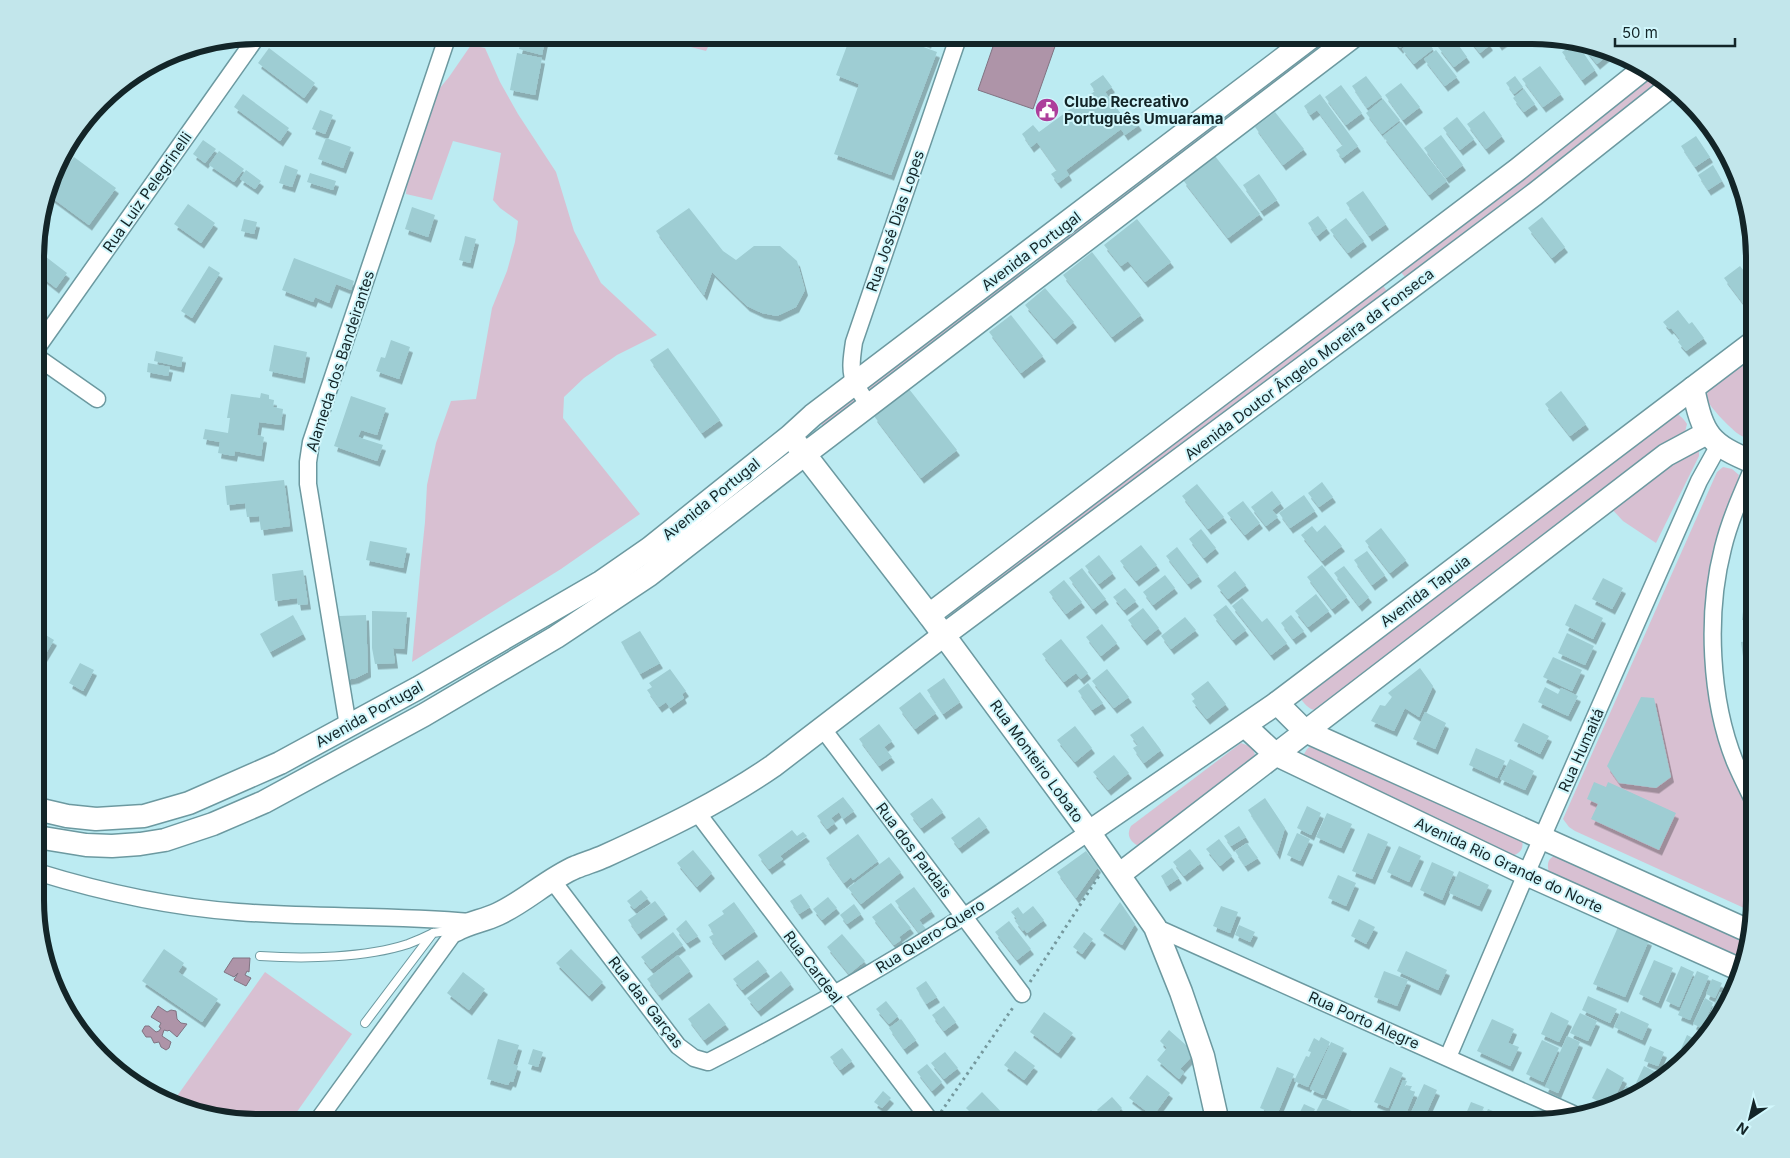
<svg xmlns="http://www.w3.org/2000/svg" width="1790" height="1158" font-family="Inter,sans-serif">
<defs>
<filter id="shadow"><feDropShadow dx="3" dy="5.5" stdDeviation="0" flood-color="#0004"/></filter>
</defs>
<rect width="100%" height="100%" fill="#bcebf2"/>
<g fill="#d8c0d2">
<polygon points="645,35 714,35 706,51"/>
<polygon points="1327,35 1341,35 1041,264 1036,258"/>
<polygon points="471,45 485,48 500,82 518,114 556,172 574,231 601,283 657,335 617,355 584,378 564,397 563,418 640,514 561,569 412,662 421,561 425,522 427,485 436,443 451,401 476,399 492,308 507,271 515,242 518,221 500,208 493,200 501,153 453,141 432,200 406,194 408,174 430,100 449,77"/>
<polygon points="1654,72 1663,80 1508,202 1405,277 1399,270"/>
<polygon points="1022,268 1027,275 824,428 819,421"/>
<polygon points="1382,284 1386,290 1387,295 955,622 945,610"/>
<path d="M1755 355V431L1748 438C1745 437 1743 437 1740 435 1733 431 1709 407 1707 399 1706 397 1707 393 1708 391Z"/>
<path d="M1672 411C1679 414 1683 418 1687 424L1685 432 1315 710C1308 709 1304 703 1300 698Z"/>
<polygon points="1688,446 1699,448 1699,456 1656,543 1623,521 1610,507"/>
<polygon points="1723,467 1732,469 1739,475 1712,572 1731,770 1755,819 1755,913 1575,831 1569,827 1563,819 1717,472"/>
<path d="M1241 743C1251 746 1254 749 1256 759L1139 846C1130 842 1126 835 1131 826Z"/>
<path d="M1312 745 1520 834C1525 847 1523 852 1510 857L1303 756 1307 749Z"/>
<path d="M1560 853 1749 940 1745 964 1550 876C1546 863 1547 858 1560 853Z"/>
<polygon points="265,972 352,1034 289,1123 258,1123 194,1112 175,1099"/>
</g>
<g fill="#ae94a8" stroke="#807382">
<polygon points="997,35 1059,35 1033,109 978,90"/>
<polygon points="233,958 250,958 249,972 247,971 245,975 251,978 246,986 234,980 238,973 234,977 224,972"/>
<polygon points="158,1006 167,1012 171,1010 176,1011 177,1019 181,1023 187,1024 177,1037 169,1030 168,1031 164,1030 162,1036 171,1042 169,1048 166,1050 161,1047 159,1042 154,1043 151,1037 146,1037 142,1031 145,1026 149,1026 156,1032 159,1031 161,1028 159,1027 161,1023 151,1017"/>
</g>
<g fill="#9ecdd3" filter="url(#shadow)">
<polygon points="522,35 546,35 542,55 519,49"/>
<polygon points="851,35 891,35 937,52 891,175 834,154 859,84 836,75"/>
<polygon points="909,35 931,35 928,43"/>
<polygon points="1392,35 1416,35 1400,48 1390,37"/>
<polygon points="1420,35 1423,35 1433,49 1414,64 1402,49"/>
<polygon points="1472,35 1483,35 1490,45 1480,53 1468,38"/>
<polygon points="1492,35 1513,35 1499,45"/>
<polygon points="1452,36 1467,57 1454,67 1438,47"/>
<polygon points="1576,42 1595,70 1582,80 1562,52"/>
<polygon points="1580,43 1604,47 1609,54 1597,64"/>
<polygon points="269,48 315,83 304,98 258,63"/>
<polygon points="1436,50 1457,77 1445,86 1424,59"/>
<polygon points="517,53 542,58 535,95 510,90"/>
<polygon points="1540,66 1561,94 1543,107 1522,79"/>
<polygon points="1103,75 1112,87 1105,92 1124,118 1131,114 1139,125 1125,135 1121,129 1066,170 1069,175 1058,183 1051,174 1057,170 1037,142 1031,147 1022,134 1033,125 1039,132 1095,91 1090,84"/>
<polygon points="1366,76 1382,97 1367,108 1352,86"/>
<polygon points="1515,76 1523,87 1514,94 1506,83"/>
<polygon points="1401,83 1420,107 1403,120 1385,95"/>
<polygon points="1341,85 1362,113 1346,125 1325,97"/>
<polygon points="1524,89 1535,104 1524,112 1513,98"/>
<polygon points="243,94 289,128 280,141 234,107"/>
<polygon points="1320,94 1358,146 1342,158 1336,150 1343,145 1317,110 1310,115 1304,106"/>
<polygon points="1383,99 1400,120 1382,134 1366,113"/>
<polygon points="320,110 333,115 325,134 312,129"/>
<polygon points="1484,111 1502,136 1486,149 1467,124"/>
<polygon points="1275,112 1304,149 1283,165 1255,127"/>
<polygon points="1457,117 1474,139 1460,150 1443,128"/>
<polygon points="1401,122 1447,181 1429,195 1383,136"/>
<polygon points="1441,135 1463,165 1446,178 1424,148"/>
<polygon points="1696,136 1710,157 1695,167 1681,146"/>
<polygon points="326,138 351,147 343,168 318,159"/>
<polygon points="203,140 216,149 205,163 193,154"/>
<polygon points="219,151 244,169 234,182 209,165"/>
<polygon points="1215,156 1260,214 1228,238 1183,180"/>
<polygon points="74,157 116,188 89,225 47,194"/>
<polygon points="285,165 298,170 292,187 279,183"/>
<polygon points="1713,165 1722,181 1708,190 1698,175"/>
<polygon points="246,170 261,181 255,189 240,179"/>
<polygon points="310,173 336,181 333,190 307,182"/>
<polygon points="1259,174 1277,200 1261,211 1243,185"/>
<polygon points="1363,191 1386,224 1369,236 1346,203"/>
<polygon points="188,204 215,223 201,243 174,224"/>
<polygon points="412,207 435,215 428,237 405,229"/>
<polygon points="689,208 723,251 736,260 754,246 780,246 797,261 805,290 796,307 777,316 762,313 747,306 712,272 704,295 656,231"/>
<polygon points="1318,216 1327,228 1317,236 1308,223"/>
<polygon points="1542,217 1565,247 1552,258 1528,228"/>
<polygon points="1346,218 1364,241 1348,253 1330,230"/>
<polygon points="244,219 257,222 254,234 241,231"/>
<polygon points="1137,219 1171,262 1145,282 1128,261 1121,266 1104,245"/>
<polygon points="465,236 476,239 470,263 459,260"/>
<polygon points="37,250 67,273 56,288 37,273"/>
<polygon points="1092,252 1141,315 1112,337 1063,275"/>
<polygon points="294,258 354,281 351,290 336,284 329,303 315,297 313,302 282,290"/>
<polygon points="209,266 220,273 192,318 181,311"/>
<polygon points="1740,266 1755,285 1755,307 1749,311 1724,278"/>
<polygon points="1045,288 1074,322 1054,339 1025,305"/>
<polygon points="1678,310 1689,324 1692,322 1704,338 1686,351 1678,342 1680,339 1671,328 1669,329 1663,322"/>
<polygon points="1011,315 1043,356 1021,373 989,332"/>
<polygon points="391,340 410,347 399,379 376,371 381,357 385,358"/>
<polygon points="274,345 307,352 302,378 269,371"/>
<polygon points="668,348 720,420 702,433 650,360"/>
<polygon points="156,351 183,357 181,367 154,361"/>
<polygon points="148,363 170,367 168,376 147,372"/>
<polygon points="909,389 957,450 921,478 874,416"/>
<polygon points="1561,391 1586,424 1570,436 1545,404"/>
<polygon points="261,393 269,395 269,399 274,400 273,407 283,409 281,425 259,422 257,435 264,437 261,456 235,451 234,456 218,453 220,442 203,439 205,429 228,433 230,418 227,418 231,394 260,398"/>
<polygon points="351,396 386,408 377,435 361,430 358,437 383,445 377,461 334,446"/>
<polygon points="284,480 290,526 261,530 259,516 247,517 245,503 227,505 225,486"/>
<polygon points="1322,482 1333,497 1319,507 1308,493"/>
<polygon points="1197,484 1224,517 1208,529 1182,496"/>
<polygon points="1272,491 1281,503 1272,510 1278,517 1266,526 1251,507"/>
<polygon points="1304,495 1315,511 1290,528 1279,513"/>
<polygon points="1243,501 1260,523 1245,535 1227,513"/>
<polygon points="1325,525 1342,546 1322,561 1301,535 1312,526 1317,532"/>
<polygon points="1381,528 1406,560 1390,573 1365,541"/>
<polygon points="1201,529 1216,548 1204,558 1189,539"/>
<polygon points="370,541 407,548 403,568 366,560"/>
<polygon points="1141,545 1157,565 1136,581 1120,561"/>
<polygon points="1177,547 1199,576 1188,584 1166,556"/>
<polygon points="1367,551 1385,575 1372,585 1354,560"/>
<polygon points="1099,555 1113,573 1099,584 1085,566"/>
<polygon points="1751,561 1755,562 1755,583 1747,582"/>
<polygon points="1322,565 1347,597 1332,609 1307,577"/>
<polygon points="1344,566 1369,597 1359,606 1334,573"/>
<polygon points="1082,568 1106,599 1093,609 1069,578"/>
<polygon points="303,570 308,604 298,605 297,598 275,601 272,574"/>
<polygon points="1235,571 1246,585 1228,599 1217,586"/>
<polygon points="1165,575 1175,588 1153,605 1143,592"/>
<polygon points="1603,578 1623,588 1612,609 1592,599"/>
<polygon points="1064,580 1082,602 1066,614 1049,592"/>
<polygon points="1125,588 1136,601 1124,610 1113,597"/>
<polygon points="1316,594 1329,611 1308,627 1295,611"/>
<polygon points="1242,598 1262,622 1267,618 1287,643 1271,655 1232,606"/>
<polygon points="1744,603 1755,604 1755,621 1742,620"/>
<polygon points="1575,604 1603,618 1593,639 1565,625"/>
<polygon points="1226,605 1246,630 1233,640 1213,615"/>
<polygon points="1143,608 1159,628 1144,640 1128,620"/>
<polygon points="372,611 407,612 404,649 393,648 395,663 375,664 372,648"/>
<polygon points="293,615 303,634 270,652 260,634"/>
<polygon points="366,615 368,672 356,678 346,680 339,616"/>
<polygon points="1291,615 1304,631 1293,639 1281,623"/>
<polygon points="1185,617 1196,630 1171,649 1161,636"/>
<polygon points="1102,624 1117,643 1101,656 1086,637"/>
<polygon points="39,631 54,640 40,663 37,661 37,633"/>
<polygon points="640,631 660,663 640,674 621,642"/>
<polygon points="1567,633 1594,646 1585,665 1558,653"/>
<polygon points="1061,639 1088,673 1081,679 1076,673 1064,682 1042,654"/>
<polygon points="1755,640 1755,656 1743,657 1741,642"/>
<polygon points="1553,657 1582,670 1572,691 1543,677"/>
<polygon points="80,663 94,670 83,691 69,683"/>
<polygon points="1420,668 1433,686 1419,717 1405,708 1394,731 1371,721 1380,705 1385,706 1392,697 1388,693"/>
<polygon points="670,669 686,691 682,694 684,698 670,708 666,702 659,707 647,690 652,687 649,683"/>
<polygon points="1107,669 1129,697 1114,708 1092,681"/>
<polygon points="944,678 960,702 943,714 927,690"/>
<polygon points="1208,681 1226,704 1207,719 1192,701 1195,699 1191,694"/>
<polygon points="1088,683 1103,703 1092,710 1078,691"/>
<polygon points="1545,687 1558,694 1561,688 1578,696 1568,716 1538,702"/>
<polygon points="920,692 936,713 915,729 899,708"/>
<polygon points="1641,697 1654,698 1671,777 1656,788 1619,783 1607,766"/>
<polygon points="1425,712 1446,723 1435,749 1413,739"/>
<polygon points="1523,723 1549,736 1540,754 1514,741"/>
<polygon points="879,724 892,741 884,747 892,757 879,766 859,739"/>
<polygon points="1075,726 1092,748 1075,762 1057,740"/>
<polygon points="1143,726 1161,750 1144,763 1133,748 1138,745 1130,735"/>
<polygon points="1476,748 1505,761 1497,778 1469,765"/>
<polygon points="1114,755 1129,773 1108,790 1093,772"/>
<polygon points="1510,759 1534,771 1525,790 1500,779"/>
<polygon points="1594,782 1606,787 1608,782 1676,813 1659,850 1591,819 1598,804 1587,799"/>
<polygon points="843,797 854,811 843,819 839,812 831,818 835,823 827,829 817,816"/>
<polygon points="932,798 943,812 921,828 910,814"/>
<polygon points="1265,798 1285,828 1277,854 1248,810"/>
<polygon points="1307,806 1321,813 1311,835 1297,828"/>
<polygon points="1327,813 1352,824 1341,848 1316,837"/>
<polygon points="979,817 987,827 959,848 951,838"/>
<polygon points="1239,826 1246,837 1231,846 1224,836"/>
<polygon points="792,830 797,836 803,832 807,836 780,856 783,859 769,869 758,855"/>
<polygon points="1297,833 1310,839 1300,861 1287,855"/>
<polygon points="1368,833 1388,842 1372,879 1352,871"/>
<polygon points="858,834 878,861 853,880 851,877 844,883 826,858"/>
<polygon points="1219,839 1232,856 1220,866 1206,849"/>
<polygon points="1247,843 1258,858 1245,866 1235,851"/>
<polygon points="1399,846 1421,856 1409,882 1387,872"/>
<polygon points="1190,849 1201,863 1184,876 1173,862"/>
<polygon points="693,850 712,873 697,887 677,863"/>
<polygon points="1086,851 1098,867 1076,898 1057,872"/>
<polygon points="889,857 901,872 861,904 848,888"/>
<polygon points="1432,862 1454,872 1442,900 1420,890"/>
<polygon points="1172,868 1179,878 1167,886 1161,876"/>
<polygon points="1459,871 1489,885 1479,906 1449,893"/>
<polygon points="1338,875 1356,883 1346,906 1328,898"/>
<polygon points="914,887 932,911 919,920 926,929 920,934 895,901"/>
<polygon points="641,890 648,898 634,909 627,901"/>
<polygon points="801,894 810,907 799,914 790,901"/>
<polygon points="828,897 837,908 822,920 813,909"/>
<polygon points="655,901 665,914 638,934 628,920"/>
<polygon points="734,902 755,931 722,955 709,937 714,934 708,925 724,914 722,911"/>
<polygon points="1120,902 1135,924 1122,945 1100,930"/>
<polygon points="891,903 911,928 899,937 901,940 894,945 872,917"/>
<polygon points="854,904 861,914 847,924 840,915"/>
<polygon points="1033,906 1044,920 1027,933 1024,929 1023,931 1015,921 1017,919 1011,912 1018,907 1023,914"/>
<polygon points="1221,906 1238,912 1230,933 1213,926"/>
<polygon points="1359,919 1375,927 1366,944 1351,936"/>
<polygon points="686,920 698,936 687,943 676,929"/>
<polygon points="1009,921 1031,949 1017,960 995,932"/>
<polygon points="1239,925 1255,932 1250,942 1235,935"/>
<polygon points="1618,927 1649,940 1625,997 1593,984"/>
<polygon points="673,932 683,945 651,969 641,957"/>
<polygon points="1084,932 1093,939 1082,954 1073,947"/>
<polygon points="842,934 865,961 849,974 827,947"/>
<polygon points="164,949 184,963 178,972 218,999 202,1022 142,981"/>
<polygon points="571,949 603,982 589,996 556,963"/>
<polygon points="1406,951 1447,970 1438,990 1397,971"/>
<polygon points="678,955 690,971 659,995 647,979"/>
<polygon points="758,960 767,971 742,990 733,979"/>
<polygon points="1654,960 1673,968 1658,1003 1639,994"/>
<polygon points="1681,966 1694,972 1679,1007 1666,1001"/>
<polygon points="781,971 791,984 758,1011 747,998"/>
<polygon points="1384,971 1408,980 1397,1006 1374,997"/>
<polygon points="1697,971 1709,976 1690,1020 1678,1015"/>
<polygon points="463,972 485,989 469,1010 447,993"/>
<polygon points="1712,979 1722,983 1715,998 1706,994"/>
<polygon points="926,981 937,997 926,1004 916,988"/>
<polygon points="1720,992 1731,997 1717,1024 1709,1032 1703,1029"/>
<polygon points="1588,996 1617,1009 1610,1023 1582,1010"/>
<polygon points="1705,998 1713,1003 1702,1028 1693,1024"/>
<polygon points="886,1001 898,1016 889,1024 876,1009"/>
<polygon points="709,1003 726,1024 704,1040 688,1019"/>
<polygon points="944,1006 956,1022 944,1031 932,1015"/>
<polygon points="1621,1011 1649,1024 1642,1040 1614,1027"/>
<polygon points="1044,1012 1073,1033 1058,1053 1030,1032"/>
<polygon points="1551,1012 1569,1021 1559,1042 1541,1034"/>
<polygon points="1580,1013 1597,1021 1588,1041 1570,1033"/>
<polygon points="901,1019 916,1040 904,1049 889,1028"/>
<polygon points="1492,1019 1514,1029 1508,1043 1519,1047 1510,1066 1477,1051"/>
<polygon points="1169,1030 1195,1053 1180,1069 1184,1072 1179,1079 1157,1060 1167,1048 1160,1041"/>
<polygon points="1687,1035 1699,1041 1688,1052 1681,1049"/>
<polygon points="1567,1036 1580,1042 1558,1093 1545,1087"/>
<polygon points="1321,1037 1330,1042 1308,1087 1294,1081 1306,1056 1309,1057 1311,1052 1308,1051 1314,1038 1319,1041"/>
<polygon points="498,1039 519,1045 513,1064 518,1066 513,1082 510,1081 508,1085 487,1079"/>
<polygon points="1542,1040 1559,1048 1543,1082 1526,1074"/>
<polygon points="1331,1042 1344,1048 1323,1095 1310,1089"/>
<polygon points="1650,1046 1664,1052 1658,1066 1644,1061"/>
<polygon points="842,1048 852,1061 840,1070 830,1057"/>
<polygon points="533,1049 543,1052 538,1067 528,1064"/>
<polygon points="1015,1051 1035,1066 1024,1080 1004,1065"/>
<polygon points="945,1052 958,1068 944,1079 931,1063"/>
<polygon points="927,1064 942,1082 932,1091 917,1072"/>
<polygon points="1644,1066 1658,1073 1652,1085 1648,1089 1636,1083"/>
<polygon points="1277,1067 1294,1074 1277,1115 1260,1108"/>
<polygon points="1390,1067 1403,1073 1388,1108 1374,1102"/>
<polygon points="1607,1068 1624,1078 1612,1103 1605,1105 1592,1098"/>
<polygon points="1147,1075 1170,1093 1153,1116 1129,1098"/>
<polygon points="1403,1080 1407,1081 1405,1086 1412,1086 1410,1090 1415,1092 1402,1123 1385,1123"/>
<polygon points="1424,1084 1437,1090 1422,1123 1409,1117"/>
<polygon points="1626,1086 1639,1092 1638,1095 1618,1101"/>
<polygon points="883,1091 891,1098 882,1108 874,1102"/>
<polygon points="982,1092 1012,1123 981,1123 966,1108"/>
<polygon points="1112,1097 1122,1108 1107,1122 1097,1110"/>
<polygon points="1323,1098 1354,1112 1349,1123 1320,1123 1321,1121 1317,1119 1315,1122 1312,1120"/>
<polygon points="1471,1102 1484,1107 1477,1123 1462,1123"/>
<polygon points="1304,1104 1315,1109 1309,1123 1302,1123 1296,1120"/>
<polygon points="1488,1109 1500,1114 1496,1123 1482,1123"/>
<polygon points="1091,1110 1104,1123 1084,1123 1081,1120"/>
<polygon points="832,1112 848,1123 824,1123"/>
</g>
<g fill="none" stroke-linecap="round" stroke-linejoin="round">
<g stroke="#6c99a0" stroke-width="10">
<g id="lane">
<path d="M260 956C305 959 365 958 408 944 416 941 425 937 433 933"/>
<polyline points="365,1023 433,933 454,930"/>
</g>
</g>
<g stroke="#6c99a0" stroke-width="19">
<g id="street">
<polyline points="37,348 258,35"/>
<polyline points="37,357 97,399"/>
<path d="M869 405C850 379 849 375 854 342L959 35"/>
<path d="M1755 463C1743 491 1730 519 1723 548 1706 614 1710 700 1735 762 1741 776 1748 790 1755 804"/>
<polyline points="348,726 308,484 308,462 311,442 448,35"/>
<polyline points="823,729 1022,994"/>
<polyline points="696,811 932,1123"/>
<path d="M37 872C102 892 170 907 238 912 316 918 393 915 471 922"/>
<path d="M552 880 678 1046 694 1058 708 1062C795 1018 880 969 963 917 1006 890 1047 860 1089 832"/>
<polyline points="1155,927 1573,1114"/>
<polyline points="1448,1057 1526,874 1699,481 1719,445"/>
<polyline points="316,1123 456,930"/>
</g>
</g>
<g stroke="#6c99a0" stroke-width="25">
<g id="secondary">
<path d="M1693 388C1703 436 1709 444 1755 463"/>
<polyline points="796,443 929,615 1089,832 1155,927 1181,992 1203,1056 1218,1123"/>
<polyline points="929,615 1517,170 1646,67"/>
<polyline points="1277,703 1305,731 1751,932"/>
<polyline points="1245,726 1275,754 1526,874 1743,971"/>
<polyline points="37,809 67,816 96,819 144,816 189,803 280,763 418,688 601,582 650,548 790,436 813,415 1314,35"/>
<polyline points="1089,832 1277,703 1755,341"/>
<polyline points="37,837 86,845 112,846 140,844 165,840 213,824 264,802 424,715 556,637 649,575 805,454 1355,35"/>
<polyline points="1120,874 1666,455 1707,433"/>
<path d="M456 930C471 922 483 921 498 914 526 901 548 879 576 867 586 863 596 860 605 856 662 830 721 802 773 766L944 635 1402 294 1535 194 1670 87"/>
</g>
</g>
<g stroke="#75989d" stroke-width="3" stroke-dasharray="2.5 4" stroke-linecap="butt">
<polyline points="1030,982 1099,876"/>
<polyline points="941,1112 1014,1006"/>
</g>
<use href="#lane" stroke="#fff" stroke-width="8"/>
<use href="#street" stroke="#fff" stroke-width="16"/>
<use href="#secondary" stroke="#fff" stroke-width="22"/>
</g>
<defs>
<g id="civic-disc" transform="scale(1.25)"><circle r="9.5" fill="#ad3e9b" stroke="#d1f7fc"/><path d="M-.6-6.5H3V-4.5H.6V-3L4-1V1h2V6H-6V1h2V-1L-.6-3ZM-1.2 2.5V6h2.4V2.5Z" fill="#fff"/></g>
</defs>
<g fill-rule="evenodd">
<use href="#civic-disc" x="1047" y="110"/>
</g>
<g text-anchor="middle" dominant-baseline="central" stroke-width="4" stroke-linejoin="round" paint-order="stroke">
<g font-size="15" font-weight="bold" fill="#132528" stroke="#d1f7fc" text-anchor="start">
<text x="1064" y="101">Clube Recreativo<tspan x="1064" dy="17">Português Umuarama</tspan></text>
</g>
<g font-size="15" fill="#132528" stroke="#d1f7fc">
<text transform="translate(147 192) rotate(-55)">Rua Luiz Pelegrinelli</text>
<text transform="translate(895 221) rotate(-71)">Rua José Dias Lopes</text>
<text transform="translate(1031 251) rotate(-37)">Avenida Portugal</text>
<text transform="translate(340 361) rotate(-72)">Alameda dos Bandeirantes</text>
<text transform="translate(1309 364) rotate(-37)">Avenida Doutor Ângelo Moreira da Fonseca</text>
<text transform="translate(711 499) rotate(-39)">Avenida Portugal</text>
<text transform="translate(1425 591) rotate(-37)">Avenida Tapuia</text>
<text transform="translate(369 714) rotate(-29)">Avenida Portugal</text>
<text transform="translate(1581 750) rotate(-66)">Rua Humaitá</text>
<text transform="translate(1037 761) rotate(54)">Rua Monteiro Lobato</text>
<text transform="translate(914 850) rotate(53)">Rua dos Pardais</text>
<text transform="translate(1509 865) rotate(25)">Avenida Rio Grande do Norte</text>
<text transform="translate(930 936) rotate(-32)">Rua Quero-Quero</text>
<text transform="translate(813 967) rotate(53)">Rua Cardeal</text>
<text transform="translate(646 1002) rotate(52)">Rua das Garças</text>
<text transform="translate(1364 1020) rotate(24)">Rua Porto Alegre</text>
</g>
</g>
<path d="M0 0H1790V1158H0ZM258 44H1532A214 214 0 0 1 1746 258V900A214 214 0 0 1 1532 1114H258A214 214 0 0 1 44 900V258A214 214 0 0 1 258 44Z" fill="#c2e6eb" fill-rule="evenodd"/>
<path fill="none" stroke="#132528" stroke-width="6" d="M258 44H1532A214 214 0 0 1 1746 258V900A214 214 0 0 1 1532 1114H258A214 214 0 0 1 44 900V258A214 214 0 0 1 258 44Z"/>
<g transform="translate(1750 1118) rotate(215)" stroke="#d1f7fc" stroke-width="4" paint-order="stroke">
<path d="M0-4L9 19L0 12L-9 19Z" fill="#132528"/>
<text y="-8" font-size="14" font-weight="bold" text-anchor="middle" fill="#132528">N</text>
</g>
<path d="M1615 38v8h120v-8" fill="none" stroke="#132528" stroke-width="2.5"/>
<text x="1622" y="38" font-size="15" fill="#132528" stroke="#d1f7fc" stroke-width="4" paint-order="stroke">50 m</text>
</svg>
